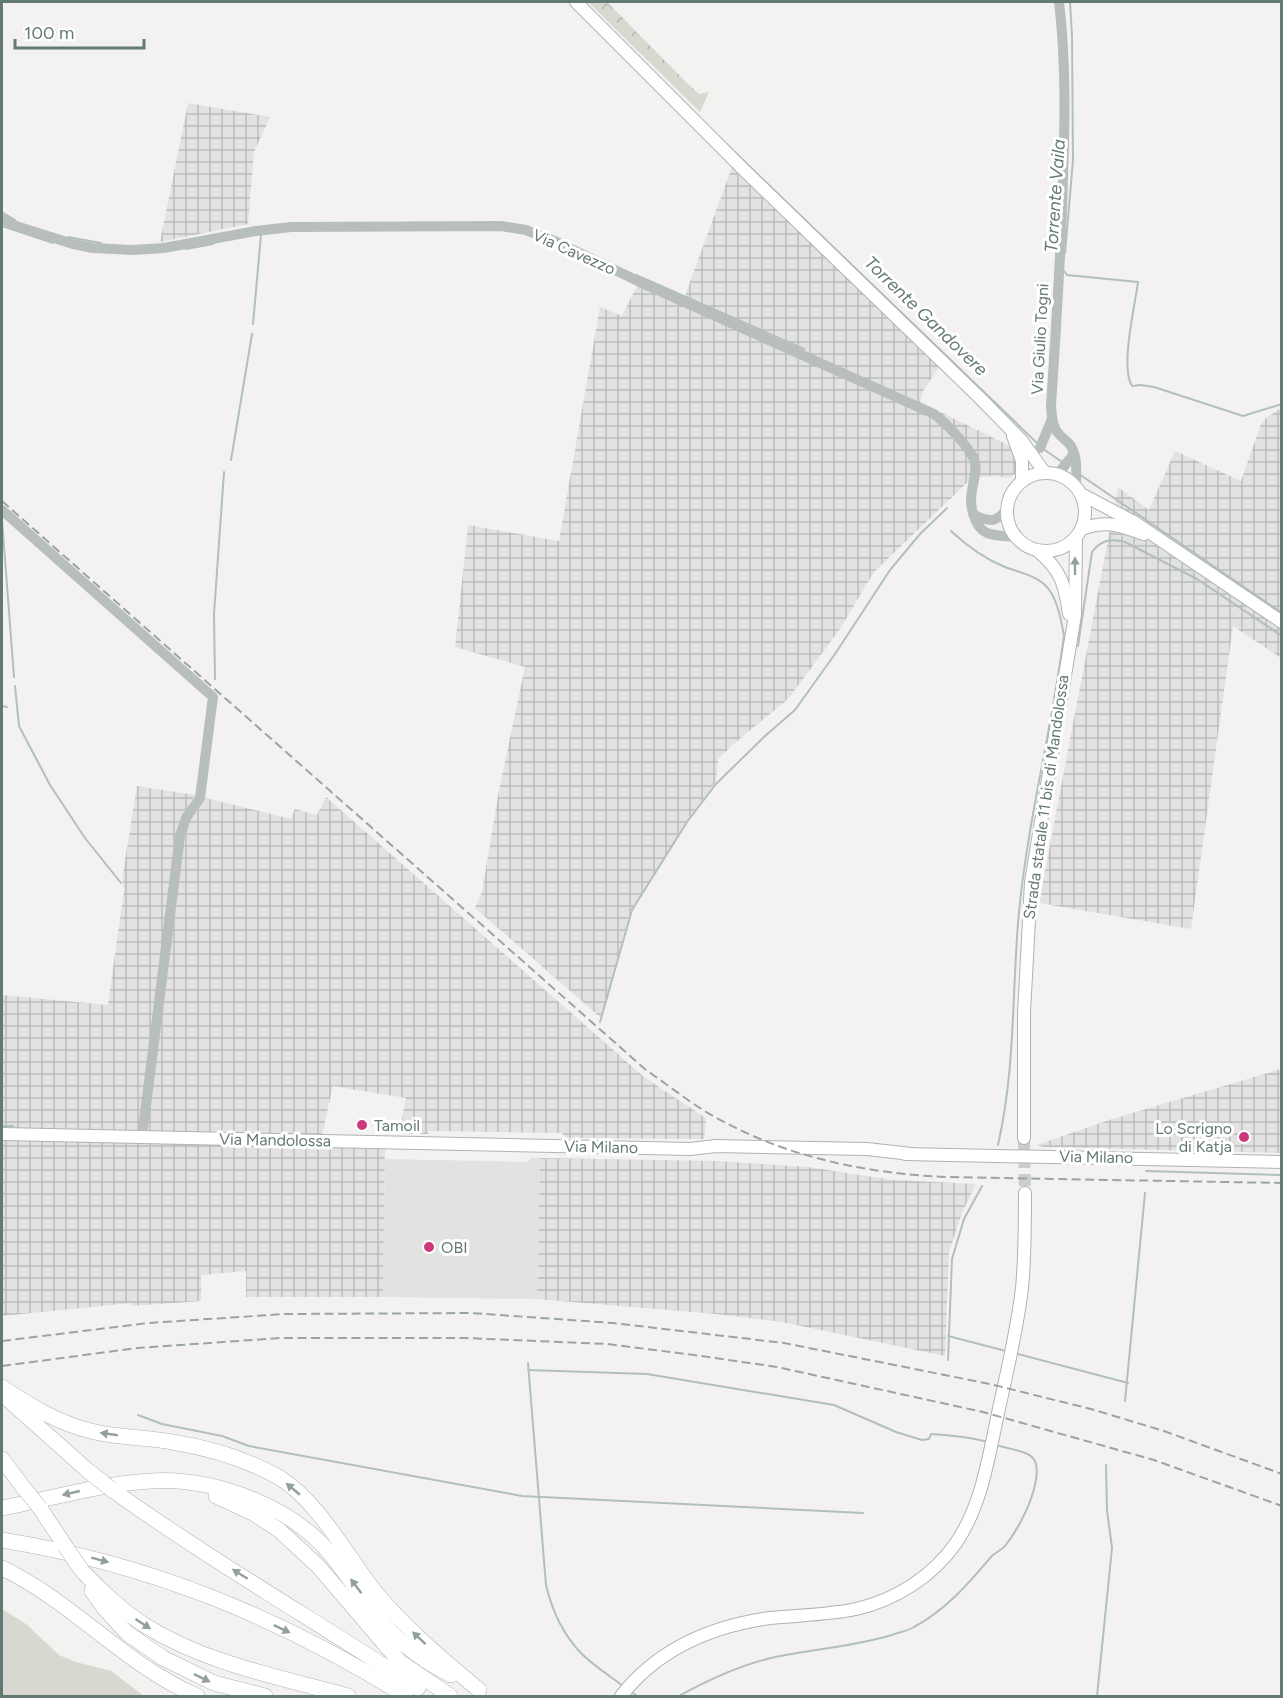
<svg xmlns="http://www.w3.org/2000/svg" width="1283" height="1698" font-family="Figtree,sans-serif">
<defs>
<pattern id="industrial-grid" width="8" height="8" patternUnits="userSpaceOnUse" patternTransform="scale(1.5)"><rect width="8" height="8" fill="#e2e2e1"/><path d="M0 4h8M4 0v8" fill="none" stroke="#bbbcbb"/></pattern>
<pattern id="forest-crowns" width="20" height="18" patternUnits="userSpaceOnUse" patternTransform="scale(1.5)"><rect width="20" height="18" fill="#d8d8d0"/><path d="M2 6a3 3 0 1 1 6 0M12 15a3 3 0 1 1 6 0" fill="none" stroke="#b3b4ad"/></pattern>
</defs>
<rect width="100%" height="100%" fill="#f4f2f1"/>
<polygon fill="#e2e2e1" points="531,1158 540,1158 537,1299 383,1297 385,1159 528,1162"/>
<g fill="url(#industrial-grid)">
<polygon points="188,103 270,117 254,152 248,224 160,242"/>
<polygon points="732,167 941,364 923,391 920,402 1016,449 1019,471 1009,478 994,476 972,478 874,572 840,629 788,699 737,741 718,759 716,782 687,821 631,910 603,1010 600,1017 475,908 482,892 499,790 525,667 455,647 468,525 559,541 600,307 622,316 638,284 682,304"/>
<polygon points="1281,408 1281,658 1233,626 1191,929 1039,903 1118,487 1149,510 1175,451 1241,481 1261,424 1266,418"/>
<polygon points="137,786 195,795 180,822 139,1131 2,1128 2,995 108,1005 124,890 122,879"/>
<polygon points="326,797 644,1077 706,1118 704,1139 566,1138 562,1133 429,1131 428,1134 399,1134 406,1098 333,1086 322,1135 146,1132 184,841 189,822 206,798 291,819 295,809 317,815"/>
<polygon points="1281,1069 1281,1153 1044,1147 1037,1145 1109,1120"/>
<polygon points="2,1139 385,1148 383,1297 246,1297 246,1271 201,1275 201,1301 132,1306 131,1303 2,1316"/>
<polygon points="540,1158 717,1161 808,1167 893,1180 976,1184 962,1213 949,1252 945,1356 782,1322 716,1314 537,1299"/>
</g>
<polygon fill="url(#forest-crowns)" points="588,2 607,2 688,84 699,94 709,92 700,112"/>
<polygon fill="#d8d8d0" points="2,1609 26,1624 59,1655 76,1662 111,1671 144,1696 2,1696"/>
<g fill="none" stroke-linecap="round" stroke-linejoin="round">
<g stroke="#b1c0ba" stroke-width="2">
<polyline points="718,136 1038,444"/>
<polyline points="2,212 15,220"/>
<polyline points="2,226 53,243"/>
<polyline points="68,237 101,243"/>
<polyline points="186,249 213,244"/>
<polyline points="1065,253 1073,160 1072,36 1070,2"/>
<path d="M1064 271 1067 275 1138 282C1135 306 1120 367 1132 386L1141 385 1154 387 1243 416 1282 404"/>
<polyline points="636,275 804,349"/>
<polyline points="253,324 261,235"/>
<polyline points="1042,448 1062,462"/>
<polyline points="231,460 252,334"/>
<polyline points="1079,474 1282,613"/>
<polyline points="2,520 14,677"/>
<path d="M951 531C967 546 985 559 1005 567 1021 573 1040 576 1050 591 1058 603 1061 620 1064 635 1052 731 1026 826 1018 923 1012 999 1015 1070 998 1145"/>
<path d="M1078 646 1092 552C1101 540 1111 538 1125 542L1197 579 1282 636"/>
<polyline points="215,679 214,614 224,472"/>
<polyline points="15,686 19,726 50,785 85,838 121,883"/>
<polyline points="2,706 7,707"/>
<polyline points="600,1022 632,910 687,822 716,784 765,736 795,710 835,654 890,570 920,534 947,508"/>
<polyline points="2,1126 13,1126"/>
<polyline points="1146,1171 1282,1175"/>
<polyline points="948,1336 1006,1351"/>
<polyline points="1014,1353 1128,1383"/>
<polyline points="948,1360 952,1259 964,1219 982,1186"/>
<path d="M528 1363 546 1585C552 1610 564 1636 582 1654 594 1666 610 1676 623 1686"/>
<path d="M528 1370 647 1374 834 1405 896 1432 922 1440 929 1439 931 1434C950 1435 970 1437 988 1442"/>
<polyline points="1125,1401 1145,1193"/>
<polyline points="138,1415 162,1424 222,1436 249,1446 522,1496 863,1513"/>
<polyline points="630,1691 637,1696"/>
<path d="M679 1696C708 1680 738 1666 771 1658 811 1649 853 1647 892 1635 899 1632 908 1631 914 1627 946 1610 968 1584 991 1557 995 1552 1001 1551 1005 1546 1017 1531 1029 1508 1034 1489 1044 1450 1027 1454 996 1445"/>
<polyline points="1097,1696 1112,1548 1107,1510 1106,1465"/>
</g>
<polyline stroke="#c8cecc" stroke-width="12" stroke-dasharray="12 6" stroke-linecap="butt" points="1024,1138 1025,1193"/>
<g stroke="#adb4b3" stroke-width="14">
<g id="major">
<polyline points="576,2 744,170 980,398 1022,441 1045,473"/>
<polyline points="1013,436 1022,461 1022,481"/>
<circle cx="1046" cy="512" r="39"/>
<polyline points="1081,494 1134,522 1282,622"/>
<path d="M1081 529C1108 520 1118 525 1144 534"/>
<path d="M1038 551C1061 570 1065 585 1069 614"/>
<polyline points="2,1134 690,1149 716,1146 867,1149 911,1154"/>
<polyline points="1024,1138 1024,1013 1031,882 1075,615 1076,537"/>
<polyline points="905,1154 1282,1162"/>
<path d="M621 1696C658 1649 712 1626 770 1618 799 1615 828 1615 856 1609 896 1600 933 1576 956 1543 981 1506 988 1461 997 1418 1006 1375 1017 1332 1022 1288 1025 1257 1025 1225 1025 1193"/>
</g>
</g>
<g stroke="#adb3b2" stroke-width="16">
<g id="highway">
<path d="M2 1387C30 1406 58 1423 91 1431 117 1438 146 1437 172 1442 210 1448 247 1459 280 1478 320 1503 347 1557 376 1593 406 1629 443 1660 479 1690"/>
<polyline points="2,1394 87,1470"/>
<polyline points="2,1459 23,1487"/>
<path d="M111 1489C210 1560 316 1621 418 1688"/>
<polyline points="216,1496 253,1513 279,1530 318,1566 400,1662 450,1696"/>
<path d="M2 1508C51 1499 99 1484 150 1481 213 1477 293 1506 333 1557 356 1586 376 1621 405 1645 419 1657 435 1667 451 1675"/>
<polyline points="40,1508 65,1546"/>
<path d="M2 1540C150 1564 279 1617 406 1696"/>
<path d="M2 1568C73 1602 125 1665 197 1696"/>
<path d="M83 1572C103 1592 122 1611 146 1626 207 1664 280 1677 348 1696"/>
<polyline points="92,1591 104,1608 127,1633 163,1658 214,1683 265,1696"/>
</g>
</g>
<g stroke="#b7bebc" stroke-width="10">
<path d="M1059 2C1066 61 1065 119 1063 179 1061 255 1056 331 1051 406 1052 416 1052 427 1059 434 1063 439 1069 442 1072 448 1078 460 1076 474 1076 487"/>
<path d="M2 219 16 226 73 244 93 248 133 250 164 248 256 231 291 227 501 226 526 230 557 242 646 285 934 414C946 423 968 446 974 459 978 470 973 481 972 491 969 505 974 527 987 533 995 536 1006 536 1015 537"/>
<polyline points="1040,448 1052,419"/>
<polyline points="1055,474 1061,470 1074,454"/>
<polyline points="2,510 213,697 200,798 186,818 180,836 142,1137"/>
<path d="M974 515C990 522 996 523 1007 509"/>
</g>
<use href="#major" stroke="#fff" stroke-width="12"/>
<use href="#highway" stroke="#fff" stroke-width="15"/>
<g stroke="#9aa4a2" stroke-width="2" stroke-dasharray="9 4.5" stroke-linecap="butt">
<path d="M2 501 646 1070C665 1083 684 1098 703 1110 777 1155 860 1173 945 1177L1282 1183"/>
<polyline points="2,1341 148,1323 285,1314 471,1313 613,1323 784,1343 990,1384 1091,1409 1164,1431 1282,1474"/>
<polyline points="2,1366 137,1348 281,1338 465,1338 607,1344 694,1355 777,1367 983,1412 1154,1460 1282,1506"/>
</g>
<g stroke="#adb3b2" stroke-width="16" stroke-linecap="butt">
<g id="highway-bridge">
<polyline points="87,1470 111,1489"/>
<polyline points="23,1487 40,1508"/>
<polyline points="65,1546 83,1572"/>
</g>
</g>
<use href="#highway-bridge" stroke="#fff" stroke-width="15"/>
</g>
<defs><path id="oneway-solid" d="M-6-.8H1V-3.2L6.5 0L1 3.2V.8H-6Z" transform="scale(1.5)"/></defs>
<g fill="#92a19e">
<use href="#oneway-solid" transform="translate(1075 566) rotate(-90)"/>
<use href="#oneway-solid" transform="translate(109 1434) rotate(-172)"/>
<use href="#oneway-solid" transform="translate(293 1489) rotate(-140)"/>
<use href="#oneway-solid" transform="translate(71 1493) rotate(167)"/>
<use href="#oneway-solid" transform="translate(100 1560) rotate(15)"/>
<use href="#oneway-solid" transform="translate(240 1574) rotate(-148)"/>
<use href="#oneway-solid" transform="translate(356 1586) rotate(-127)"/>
<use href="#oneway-solid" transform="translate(143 1624) rotate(33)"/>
<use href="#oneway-solid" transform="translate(282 1629) rotate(25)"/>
<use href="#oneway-solid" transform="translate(419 1638) rotate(-137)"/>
<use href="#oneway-solid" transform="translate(202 1678) rotate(26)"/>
</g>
<g fill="#cc3979" stroke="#fff" stroke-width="2">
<circle cx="362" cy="1125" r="6"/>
<circle cx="1244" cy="1137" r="6"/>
<circle cx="429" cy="1247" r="6"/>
</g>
<g text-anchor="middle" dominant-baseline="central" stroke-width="6" stroke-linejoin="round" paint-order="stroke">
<g font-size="16" fill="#637974" stroke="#fff">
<text transform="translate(574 252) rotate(24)">Via Cavezzo</text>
<text transform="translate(1040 339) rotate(-87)">Via Giulio Togni</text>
<text transform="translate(1046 797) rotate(-82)">Strada statale 11 bis di Mandolossa</text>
<text transform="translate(275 1140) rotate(1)">Via Mandolossa</text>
<text transform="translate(601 1147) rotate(1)">Via Milano</text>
<text transform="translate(1096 1157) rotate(1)">Via Milano</text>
</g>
<g font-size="16" fill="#637974" stroke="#fff" text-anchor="start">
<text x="374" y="1125">Tamoil</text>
<text x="1232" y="1128" text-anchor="end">Lo Scrigno<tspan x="1232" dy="18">di Katja</tspan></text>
<text x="441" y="1247">OBI</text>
</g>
<g font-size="18" font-style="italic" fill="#637b71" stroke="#fff">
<text transform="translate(1055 196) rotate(-86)">Torrente Vaila</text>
<text transform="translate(926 316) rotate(44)">Torrente Gandovere</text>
</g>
</g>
<rect width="1283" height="1698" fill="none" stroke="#637974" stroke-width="6"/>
<path d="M15 39v9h129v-9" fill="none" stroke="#637974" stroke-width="3"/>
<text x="24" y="39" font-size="18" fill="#637974" stroke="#ffffff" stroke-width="4.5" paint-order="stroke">100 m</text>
</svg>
